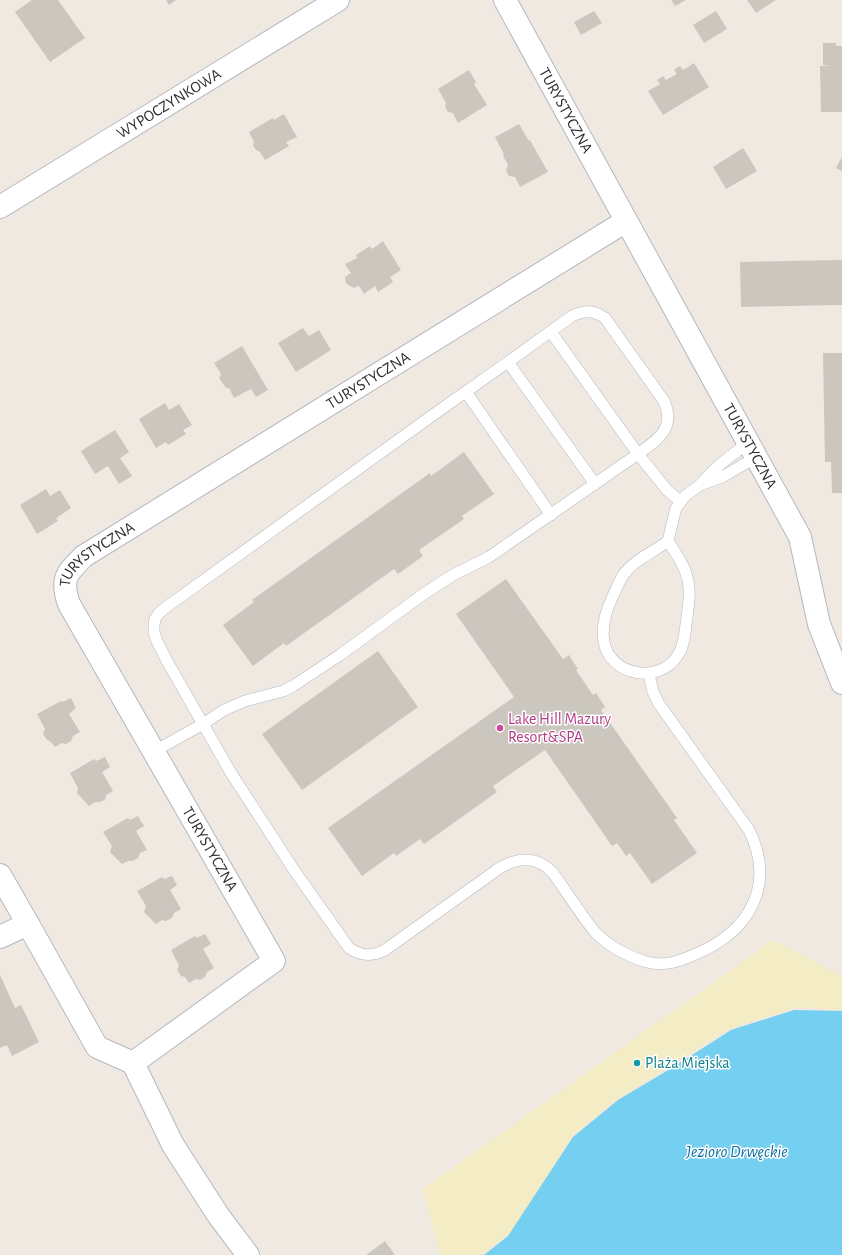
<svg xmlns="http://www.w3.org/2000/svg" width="842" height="1255" font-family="'Alegreya Sans',sans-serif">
<rect width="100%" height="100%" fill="#efe9e1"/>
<polygon fill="#f3ecc5" points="773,940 842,976 842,1010 798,1007 731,1028 619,1098 574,1134 511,1232 480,1255 440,1255 423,1189"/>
<polygon fill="#75cff0" points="794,1010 842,1011 842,1255 484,1255 508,1236 573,1137 618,1100 675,1066 731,1030"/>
<g fill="#cbc7bf">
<polygon points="32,0 58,0 85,38 50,62 15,12"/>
<polygon points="166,0 176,0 169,5"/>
<polygon points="671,0 686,0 675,6"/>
<polygon points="747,0 776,0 756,13"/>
<polygon points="594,11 602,23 581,35 574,22"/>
<polygon points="716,11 727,29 704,43 693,25"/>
<polygon points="823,43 836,43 836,46 842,46 842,112 821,112 820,66 830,66 823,65"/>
<polygon points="694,63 709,87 663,115 648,91 660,84 657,80 663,76 666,80 677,74 674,70 680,66 683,70"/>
<polygon points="469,70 476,82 474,84 487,105 458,123 453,113 448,112 445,107 446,103 438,89"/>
<polygon points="284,114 297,137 286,142 289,146 265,160 260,152 256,150 253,146 254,142 249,132 273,118 274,120"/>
<polygon points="519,124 529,141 530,140 548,172 520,187 515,177 509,176 506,170 508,165 503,156 504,154 495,137"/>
<polygon points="743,148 757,171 726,189 713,167"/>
<polygon points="842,157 842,171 836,168"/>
<polygon points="383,241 401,270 390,277 393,282 378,292 375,286 364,294 359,286 354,288 350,286 346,283 345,277 351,273 345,264 357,258 356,255 370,246 372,249"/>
<polygon points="842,260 842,305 741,307 740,262"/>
<polygon points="303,328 309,336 319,330 331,350 296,372 278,343"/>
<polygon points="242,346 268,390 256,397 251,389 234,398 229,388 226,388 219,378 221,374 214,363"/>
<polygon points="823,353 842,353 842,493 832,493 831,462 825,462"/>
<polygon points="165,403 169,410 179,404 192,425 183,430 186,434 168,445 166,442 156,448 139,419"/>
<polygon points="115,430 129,452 120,458 132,476 119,484 108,466 95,474 81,451"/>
<polygon points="464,452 494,494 462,516 464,519 419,550 423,556 398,574 394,569 286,646 284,643 253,666 223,625 254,602 252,600 430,473 431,476"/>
<polygon points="46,489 50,496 60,490 71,508 56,518 58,521 37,534 20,505"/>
<polygon points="506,579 563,659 569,655 578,669 576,670 593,695 596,693 605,707 601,710 677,818 674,820 697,853 652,884 630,853 626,856 617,843 612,846 545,750 493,786 497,792 424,844 420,839 396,856 394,853 362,876 328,828 514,697 456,614"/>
<polygon points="378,651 418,707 302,790 262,734"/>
<polygon points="71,698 76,708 69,714 80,732 73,736 71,741 66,744 62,743 55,747 50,741 47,740 43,734 45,729 37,714 61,701 63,702"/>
<polygon points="105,757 110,767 102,772 113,791 106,795 105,800 99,802 95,802 89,806 77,793 78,788 70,773 94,759 96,761"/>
<polygon points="138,816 144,826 136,831 147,850 140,853 138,858 133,861 128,861 122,864 110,852 112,846 103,832 128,818 130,820"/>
<polygon points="172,876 177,885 170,890 181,909 174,913 172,918 166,921 162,920 156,924 144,912 146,906 137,891 162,877 164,879"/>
<polygon points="205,934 211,944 203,949 214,968 207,972 205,977 200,980 196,979 189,983 185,977 181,976 177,970 179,965 171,950 195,936 197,938"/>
<polygon points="0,975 15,1008 21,1005 39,1042 12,1056 7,1045 0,1048"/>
<polygon points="385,1241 395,1255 366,1255"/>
</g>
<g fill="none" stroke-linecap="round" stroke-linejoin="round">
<g stroke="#b4b7c1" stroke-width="12">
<g id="lane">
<path d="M551 332 638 454C658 439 676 429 664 401L605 318C593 310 585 310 572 316L508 362 440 410 165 608 159 613 155 619 154 625V633L157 641 167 661 231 773 294 870 349 948C361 956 372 957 385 950L501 867C520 857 537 856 553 873 567 892 580 914 595 932 608 946 629 957 647 962 665 967 680 961 696 954 750 931 776 885 749 830L659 704 653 692 649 674"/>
<polyline points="508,362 595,484"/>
<polyline points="466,392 551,515"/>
<path d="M700 485C714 468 730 456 748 443"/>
<path d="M668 541C673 549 678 556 682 564 693 584 689 603 686 624 685 634 684 646 678 655 660 685 610 676 604 642 601 626 606 611 612 598 616 590 619 581 624 574 635 559 654 552 668 541L676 508 685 496 700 485 724 476 756 457"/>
<polyline points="153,752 203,724 224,710 245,701 283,691 293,686 340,655 425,593 453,575 489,557 638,454 667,490 680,501"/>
</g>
</g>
<g stroke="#b4b7c1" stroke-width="24">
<g id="street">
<path id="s1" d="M505 0 800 537 819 624 842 683"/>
<path id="s2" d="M0 207 338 0"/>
<polyline points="0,875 28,924"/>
<polyline points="0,937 28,924 97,1047 133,1063 173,1145 218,1215 248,1255"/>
<path id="s3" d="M133 1063 274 961 69 604C60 578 67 573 84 556L626 221"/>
</g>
</g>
<use href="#lane" stroke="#fff" stroke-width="11"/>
<use href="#street" stroke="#fff" stroke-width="22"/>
</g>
<circle fill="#d1479c" stroke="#fff" stroke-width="1.5" cx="500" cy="728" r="4"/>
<circle fill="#0f9aa8" stroke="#fff" stroke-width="1.5" cx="637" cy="1063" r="4"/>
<g text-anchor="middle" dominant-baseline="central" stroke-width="3" stroke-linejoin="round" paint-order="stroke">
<g font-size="16" fill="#2e2e2e" stroke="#fff">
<text stroke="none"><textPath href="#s2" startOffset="198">WYPOCZYNKOWA</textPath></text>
<text stroke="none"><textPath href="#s1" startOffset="126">TURYSTYCZNA</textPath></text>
<text stroke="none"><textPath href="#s3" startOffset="975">TURYSTYCZNA</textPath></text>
<text stroke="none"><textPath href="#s1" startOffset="509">TURYSTYCZNA</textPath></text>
<text stroke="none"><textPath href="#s3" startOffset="651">TURYSTYCZNA</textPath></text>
<text transform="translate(210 849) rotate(60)">TURYSTYCZNA</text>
</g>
<g font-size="16" fill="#b23c85" stroke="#fff" text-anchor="start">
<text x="508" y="719">Lake Hill Mazury<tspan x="508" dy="18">Resort&amp;SPA</tspan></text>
</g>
<g font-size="16" fill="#0d838f" stroke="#fff" text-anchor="start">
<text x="645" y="1063">Plaża Miejska</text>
</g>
<g font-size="17" font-style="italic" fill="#0d6fa3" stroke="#fff">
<text x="737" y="1151">Jezioro Drwęckie</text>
</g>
</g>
</svg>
